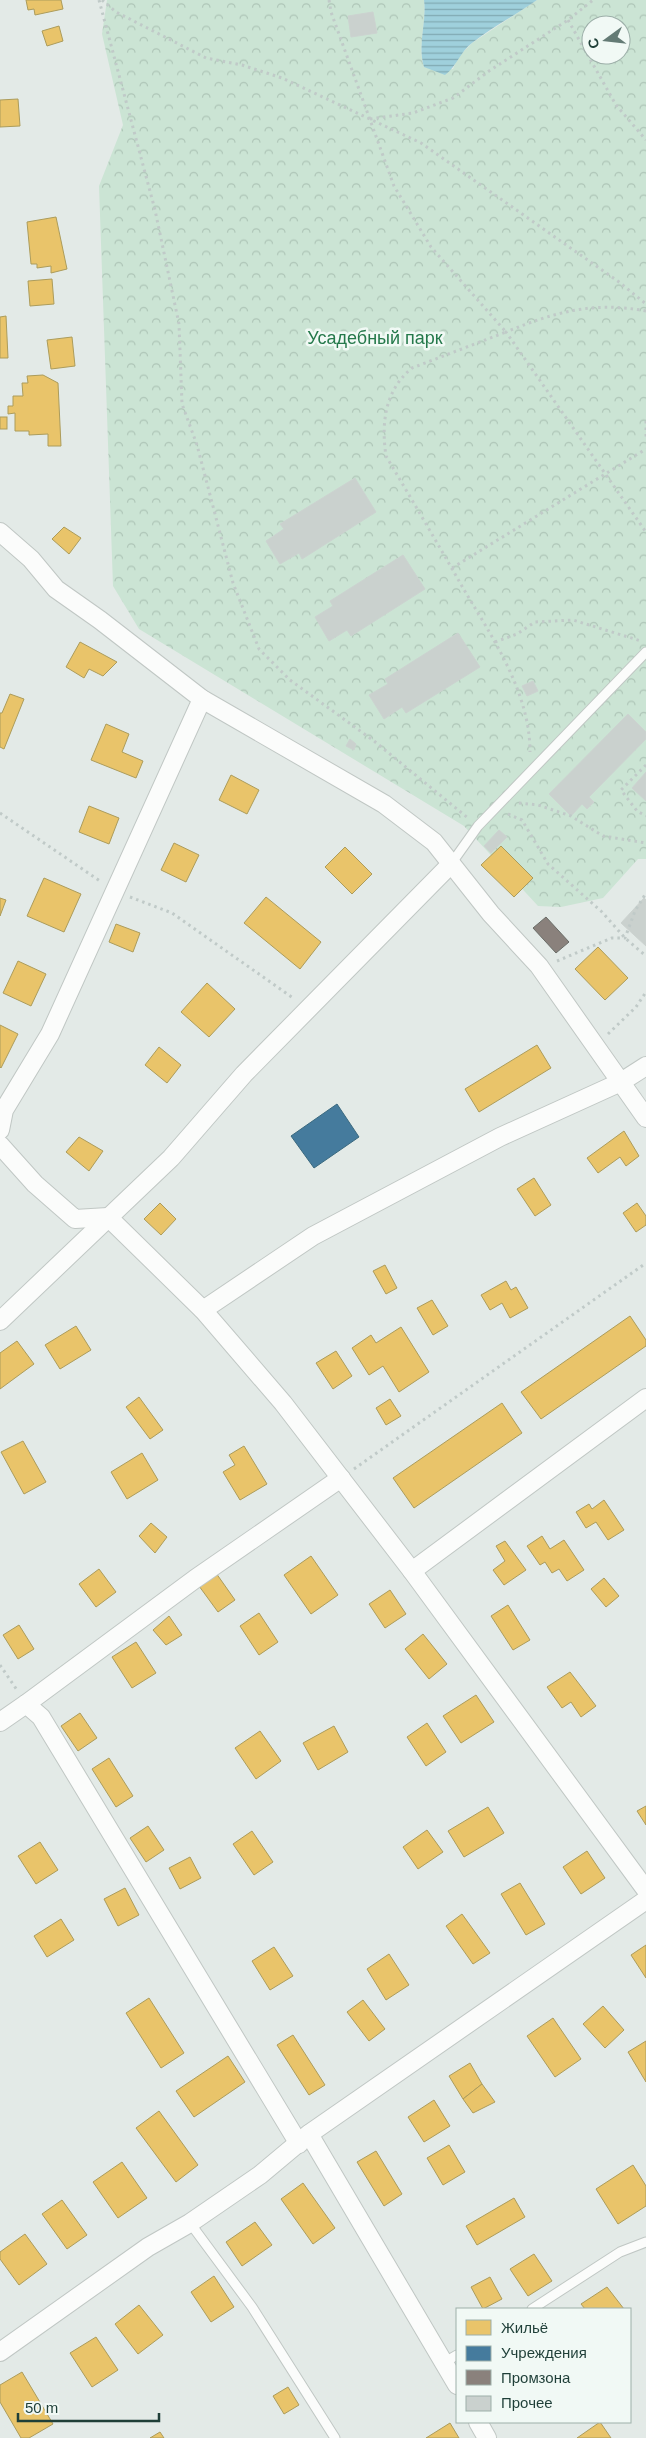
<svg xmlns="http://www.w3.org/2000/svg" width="646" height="2438" font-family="Arial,sans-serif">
<defs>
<pattern id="forest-crowns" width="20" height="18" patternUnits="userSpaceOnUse" patternTransform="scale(1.25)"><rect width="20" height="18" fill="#cbe4d4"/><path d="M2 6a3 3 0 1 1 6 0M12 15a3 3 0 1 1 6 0" fill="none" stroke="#aec5b7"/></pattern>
<pattern id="water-rules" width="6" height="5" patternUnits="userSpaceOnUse" patternTransform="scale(1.25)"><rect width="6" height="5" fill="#9fd0dc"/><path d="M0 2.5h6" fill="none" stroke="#81aab3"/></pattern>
</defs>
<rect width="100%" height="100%" fill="#e3eae7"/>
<path fill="url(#forest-crowns)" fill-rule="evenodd" d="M107 0H424C427 23 417 45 424 67L453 69 458 57 472 43 537 0H646V859H638L603 898 561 907 538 906 464 826 139 629 113 586 99 186 123 125 102 34ZM591 25H621V55H591Z"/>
<path fill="url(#water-rules)" d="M424 0H537C516 15 492 27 472 43 460 52 457 66 445 75L424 67C417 44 427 23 424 0Z"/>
<g fill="#e9c46a" stroke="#ac9c5b">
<polygon points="26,0 61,0 63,9 35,15 34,9 28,10"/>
<polygon points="59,26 63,41 47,46 42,31"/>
<polygon points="18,99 20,126 0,127 0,100"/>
<polygon points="56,217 67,269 51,273 51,266 37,268 37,264 31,264 27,222"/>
<polygon points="52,279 54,304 30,306 28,281"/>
<polygon points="6,316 8,358 0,358 0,317"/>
<polygon points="72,337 75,366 51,369 47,340"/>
<polygon points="43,375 58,383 61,446 48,446 48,434 29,435 29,431 15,431 15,413 8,414 8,406 13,406 13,396 23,396 22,383 28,383 27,376"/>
<rect x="0" y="417" width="7" height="12"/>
<polygon points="64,527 81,538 69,554 52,539"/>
<polygon points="80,642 117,662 103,676 89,669 84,678 66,667"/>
<polygon points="10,694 24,699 4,749 0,747 0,713 2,713"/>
<polygon points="106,724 129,734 122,752 143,761 136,778 91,760"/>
<polygon points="231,775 259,790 247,814 219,800"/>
<polygon points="89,806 119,818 109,844 79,832"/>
<polygon points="174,843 199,855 186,882 161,870"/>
<polygon points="501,846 533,878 514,897 481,865"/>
<polygon points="345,847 372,874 352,894 325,867"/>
<polygon points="44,878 81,894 64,932 27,916"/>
<polygon points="266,897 321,942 300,969 244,923"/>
<polygon points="0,898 6,900 0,916"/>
<polygon points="116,924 140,933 133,952 109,942"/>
<polygon points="598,947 628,978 605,1000 575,969"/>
<polygon points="18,961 46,974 31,1006 3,993"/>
<polygon points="207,983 235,1009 209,1037 181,1012"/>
<polygon points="0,1025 18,1034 1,1068 0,1067"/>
<polygon points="537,1045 551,1068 479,1112 465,1089"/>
<polygon points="159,1047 181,1065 167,1083 145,1065"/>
<polygon points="624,1131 639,1156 626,1166 620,1157 598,1173 587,1158"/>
<polygon points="79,1137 103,1151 89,1171 66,1152"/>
<polygon points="534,1178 551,1205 535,1216 517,1189"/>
<polygon points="160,1203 176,1219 161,1235 144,1219"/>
<polygon points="637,1203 646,1216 646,1225 636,1232 623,1213"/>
<polygon points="385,1265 397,1288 386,1294 373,1271"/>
<polygon points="506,1281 511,1290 516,1287 528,1308 510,1318 502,1303 490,1310 481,1295"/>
<polygon points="432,1300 448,1326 433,1335 417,1308"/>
<polygon points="630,1316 646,1340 646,1346 541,1419 521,1392"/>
<polygon points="76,1326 91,1350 60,1369 45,1345"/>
<polygon points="401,1327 429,1372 399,1392 383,1366 369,1375 352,1348 371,1335 376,1343"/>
<polygon points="17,1341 34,1364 0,1389 0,1353"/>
<polygon points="336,1351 352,1376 333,1389 316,1363"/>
<polygon points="139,1397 163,1430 150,1439 126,1407"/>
<polygon points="390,1399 401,1416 386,1425 376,1408"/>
<polygon points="502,1403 522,1433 414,1508 393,1478"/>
<polygon points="23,1441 46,1482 24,1494 1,1452"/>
<polygon points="244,1446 267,1484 240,1500 223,1472 235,1465 229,1455"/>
<polygon points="142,1453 158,1480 127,1499 111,1472"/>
<polygon points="604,1500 624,1530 608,1540 596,1522 586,1528 576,1512 589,1504 592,1509"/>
<polygon points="151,1523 167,1537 155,1553 139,1536"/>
<polygon points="542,1536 550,1549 564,1540 584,1570 567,1581 559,1569 552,1573 545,1562 540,1565 527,1546"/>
<polygon points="505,1541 526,1570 504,1585 493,1570 505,1561 496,1546"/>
<polygon points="311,1556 338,1595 311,1614 284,1575"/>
<polygon points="99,1569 116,1592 96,1607 79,1584"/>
<polygon points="216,1573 235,1600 218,1612 199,1586"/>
<polygon points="604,1578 619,1596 606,1607 591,1589"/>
<polygon points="390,1590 406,1614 385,1628 369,1604"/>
<polygon points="508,1605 530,1640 513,1650 491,1616"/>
<polygon points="259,1613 278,1642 259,1655 240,1626"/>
<polygon points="169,1616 182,1635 166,1645 153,1630"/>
<polygon points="19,1625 34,1649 18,1659 3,1635"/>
<polygon points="423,1634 447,1664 429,1679 405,1649"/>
<polygon points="136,1642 156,1673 132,1688 112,1657"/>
<polygon points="570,1672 596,1706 581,1717 571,1702 562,1708 547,1687"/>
<polygon points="476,1695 494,1722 461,1743 443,1716"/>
<polygon points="80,1713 97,1738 78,1751 61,1726"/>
<polygon points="427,1723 446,1752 426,1766 407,1737"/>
<polygon points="334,1726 348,1752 318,1770 303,1743"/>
<polygon points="260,1731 281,1761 256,1779 235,1748"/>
<polygon points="109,1758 133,1796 116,1807 92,1769"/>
<polygon points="646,1806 646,1825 637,1811"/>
<polygon points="488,1807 504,1833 464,1857 448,1831"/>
<polygon points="148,1826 164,1850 146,1862 130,1838"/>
<polygon points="427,1830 443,1852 418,1869 403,1847"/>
<polygon points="252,1831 273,1862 254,1875 233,1844"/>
<polygon points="40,1842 58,1870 36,1884 18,1856"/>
<polygon points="587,1851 605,1878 581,1894 563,1867"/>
<polygon points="190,1857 201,1878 180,1889 169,1868"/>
<polygon points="520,1883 545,1924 526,1935 501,1894"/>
<polygon points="125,1888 139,1915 118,1926 104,1899"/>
<polygon points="462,1914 490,1953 473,1964 446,1926"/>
<polygon points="61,1919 74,1940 47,1957 34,1936"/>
<polygon points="646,1945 646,1978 631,1955"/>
<polygon points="274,1947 293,1976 270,1990 252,1961"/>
<polygon points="389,1954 409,1985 386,2000 367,1969"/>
<polygon points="149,1998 184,2053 161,2068 126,2013"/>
<polygon points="363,2000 385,2029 369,2041 347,2012"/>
<polygon points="603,2006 624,2030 605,2048 583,2024"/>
<polygon points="553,2018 581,2059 555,2077 527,2036"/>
<polygon points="293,2035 325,2085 309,2095 277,2045"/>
<polygon points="646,2041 646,2082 628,2052"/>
<polygon points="228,2056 245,2082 194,2117 176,2091"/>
<polygon points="470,2063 482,2084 463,2099 449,2076"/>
<polygon points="482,2084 495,2102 473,2113 463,2099"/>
<polygon points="434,2100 450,2126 424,2142 408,2117"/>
<polygon points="159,2111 198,2165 176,2182 136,2128"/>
<polygon points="449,2145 465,2172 443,2185 427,2158"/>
<polygon points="376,2151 402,2194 384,2206 357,2162"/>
<polygon points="122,2162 147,2198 118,2218 93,2182"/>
<polygon points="633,2165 646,2186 646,2206 618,2224 596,2189"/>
<polygon points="303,2183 335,2228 313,2244 281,2199"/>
<polygon points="514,2198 525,2217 477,2245 466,2226"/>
<polygon points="62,2200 87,2235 67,2249 42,2214"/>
<polygon points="255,2222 272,2245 242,2266 226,2242"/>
<polygon points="25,2234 47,2264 19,2285 0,2259 0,2252"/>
<polygon points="534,2254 552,2281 528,2296 510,2269"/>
<polygon points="214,2276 234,2307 211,2322 191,2292"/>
<polygon points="490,2277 502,2299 483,2309 471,2287"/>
<polygon points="607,2287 624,2309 585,2309 581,2304"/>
<polygon points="139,2305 163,2335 138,2354 115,2324"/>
<polygon points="96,2337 118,2370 92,2387 70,2353"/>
<polygon points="22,2372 53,2424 29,2438 21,2438 0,2402 0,2385"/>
<polygon points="288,2387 299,2405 284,2414 273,2396"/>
<polygon points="600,2422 611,2438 577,2438"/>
<polygon points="450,2423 459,2438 426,2438"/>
<polygon points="160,2432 164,2438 150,2438"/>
</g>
<polygon fill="#457b9d" stroke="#3a697f" points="337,1104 359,1137 314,1168 291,1136"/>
<polygon fill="#8a817c" stroke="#6a6d68" points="546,917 569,942 556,953 533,928"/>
<g fill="#cad1ce" stroke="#ccd3d0">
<polygon points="373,12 377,33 351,37 348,16"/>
<polygon points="355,478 376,512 302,559 299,553 280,564 266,541 284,529 280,524"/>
<polygon points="403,555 425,589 351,636 347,630 329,641 315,617 333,606 330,601"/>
<polygon points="458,633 480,667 406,713 402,707 384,719 369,695 388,684 385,679"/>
<polygon points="533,681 538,691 527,696 522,686"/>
<polygon points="628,714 646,732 646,739 589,797 594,802 587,809 582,804 571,816 549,794"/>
<polygon points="350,739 356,744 354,750 346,746"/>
<polygon points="646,772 646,801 632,788"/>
<polygon points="499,830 507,837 491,853 484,846"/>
<polygon points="644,898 646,900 646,946 621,923"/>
</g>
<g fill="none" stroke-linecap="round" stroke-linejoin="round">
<g stroke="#c0c7c4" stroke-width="11">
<g id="lane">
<polyline points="451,864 478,826 646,652"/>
<polyline points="190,2223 252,2307 335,2438"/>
<polyline points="532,2309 620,2252 646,2242"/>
<polyline points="445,2362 457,2355"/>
</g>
</g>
<g stroke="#c0c7c4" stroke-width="20">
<g id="street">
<polyline points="0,532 31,559 56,589 100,620 202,699 384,804 434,842 491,914 539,966 646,1118"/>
<polyline points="0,1130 4,1110 50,1034 202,699"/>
<polyline points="0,1145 35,1184 75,1219 108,1217 203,1310 283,1403 412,1571 646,1890"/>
<polyline points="203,1310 313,1236 500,1137 621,1082 646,1066"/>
<polyline points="0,1321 171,1158 244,1074 451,864"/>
<polyline points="412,1571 646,1398"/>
<polyline points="26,1704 195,1579 341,1478"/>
<polyline points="0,1722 26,1704 41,1717 299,2144"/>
<polyline points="309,2134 457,2385"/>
<polyline points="0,2352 148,2247 190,2223 260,2175 309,2134 646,1900"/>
<polyline points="478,2422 487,2438"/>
</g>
</g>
<g stroke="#c0cac8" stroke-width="3" stroke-dasharray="2.5 4" stroke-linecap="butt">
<polyline points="99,0 155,210 179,324 182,404 197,445 233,583 259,649 290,680 374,741 468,818"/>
<polyline points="102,0 116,12 206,58 242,65 282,78 421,143 619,282 646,304"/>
<path d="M329 0 331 12 394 186 431 247 506 332 412 368C385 390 381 423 386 456 412 500 438 544 463 588 492 637 530 692 530 752"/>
<polyline points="568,20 616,105 646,140"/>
<polyline points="370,119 413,113 453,98 489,71 568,20 593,0"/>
<path d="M646 311C593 301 555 312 506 332L646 532"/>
<polyline points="646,421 646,438"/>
<polyline points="452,568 646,449"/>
<polyline points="495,642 517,634 535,622 573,620 641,641"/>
<polyline points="646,765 621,790 637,811 646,816"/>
<polyline points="519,803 538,805 571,816 603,836 646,843"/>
<polyline points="0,813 100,881"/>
<polyline points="508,814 522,820 548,864 602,912 625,938 646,956"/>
<polyline points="130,897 172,913 293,998"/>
<polyline points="557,961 612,938 625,938 635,911 646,893"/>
<polyline points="608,1034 636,1007 646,992"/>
<polyline points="354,1469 646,1263"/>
<polyline points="0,1665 17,1690"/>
</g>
<use href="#lane" stroke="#fbfcfb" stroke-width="9"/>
<use href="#street" stroke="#fbfcfb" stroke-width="18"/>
</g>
<g text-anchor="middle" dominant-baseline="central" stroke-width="5" stroke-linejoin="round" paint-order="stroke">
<g font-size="18" fill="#25794b" stroke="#f1f9f5">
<text x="375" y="338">Усадебный парк</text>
</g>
</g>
<rect x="456" y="2308" width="175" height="115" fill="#f1f9f5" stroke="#9dafa9"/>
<rect x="466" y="2320" width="25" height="15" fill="#e9c46a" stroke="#9dafa9"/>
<text x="501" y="2333" font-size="15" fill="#1f3f38">Жильё</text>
<rect x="466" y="2346" width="25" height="15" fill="#457b9d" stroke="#9dafa9"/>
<text x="501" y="2358" font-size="15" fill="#1f3f38">Учреждения</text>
<rect x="466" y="2370" width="25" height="15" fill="#8a817c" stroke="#9dafa9"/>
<text x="501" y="2383" font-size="15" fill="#1f3f38">Промзона</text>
<rect x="466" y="2396" width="25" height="15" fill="#cad1ce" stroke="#9dafa9"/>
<text x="501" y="2408" font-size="15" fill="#1f3f38">Прочее</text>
<g transform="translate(606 40) rotate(255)"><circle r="24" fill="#f1f9f5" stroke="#9dafa9"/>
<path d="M0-4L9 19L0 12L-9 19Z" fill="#647b75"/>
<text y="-8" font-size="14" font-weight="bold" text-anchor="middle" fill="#1f3f38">С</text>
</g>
<path d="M18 2413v8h141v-8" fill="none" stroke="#1f3f38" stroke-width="2.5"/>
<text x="25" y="2413" font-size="15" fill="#1f3f38" stroke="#f1f9f5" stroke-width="4" paint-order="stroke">50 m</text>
</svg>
